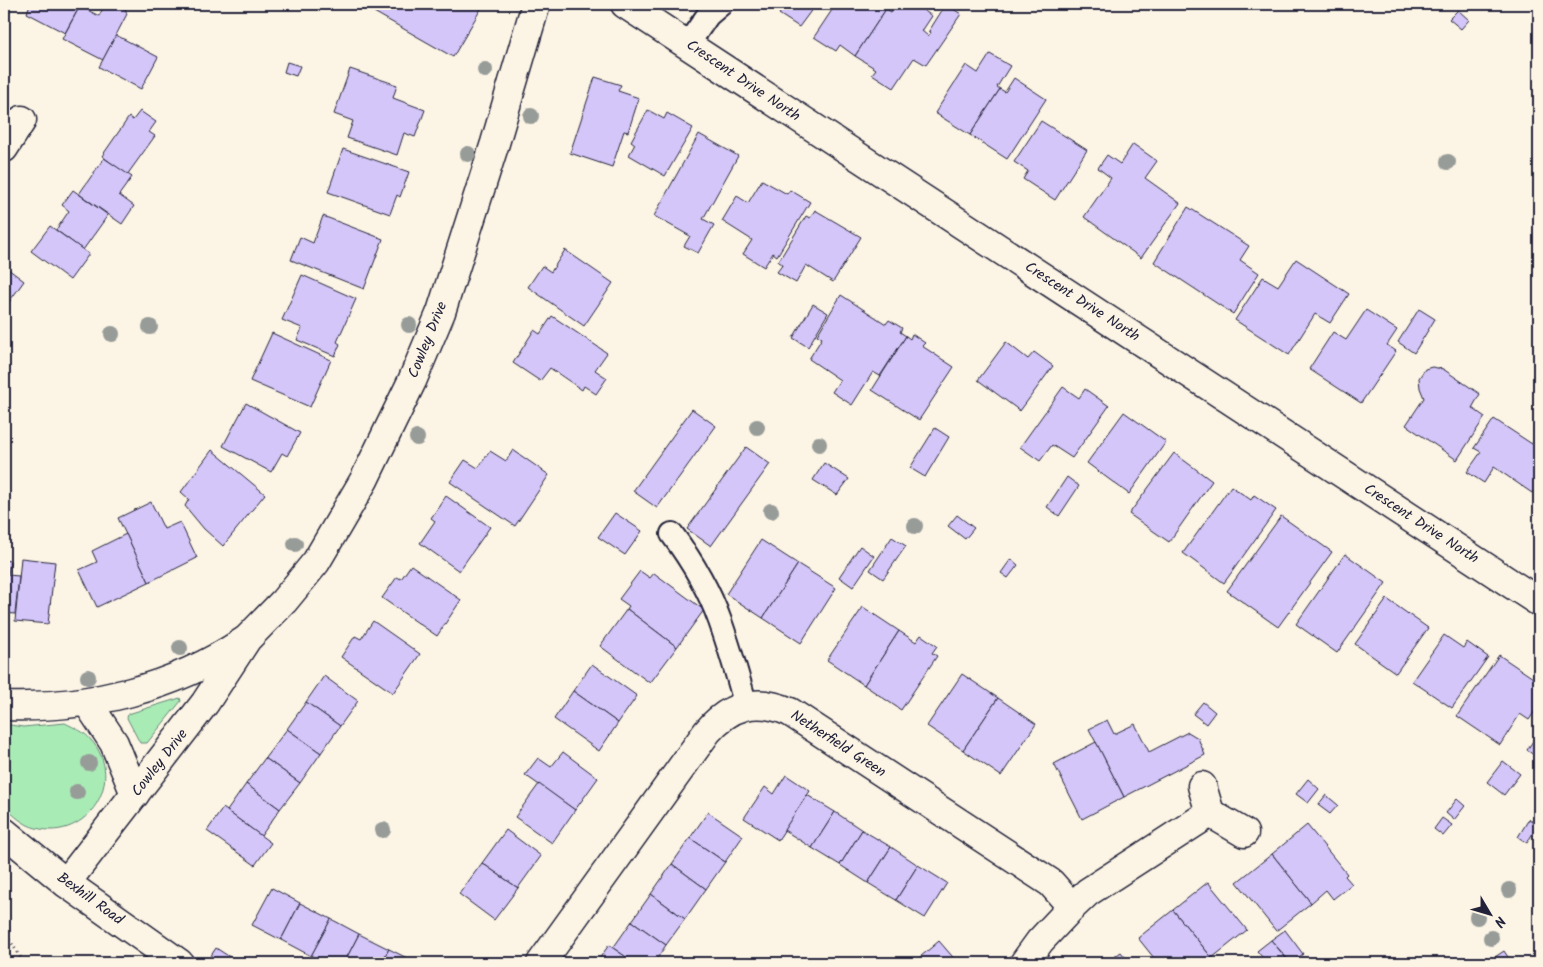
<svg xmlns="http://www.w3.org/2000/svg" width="1543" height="967" font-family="Kalam,sans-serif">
<rect width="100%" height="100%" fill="#fcf5e5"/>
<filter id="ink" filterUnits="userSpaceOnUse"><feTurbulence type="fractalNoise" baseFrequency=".02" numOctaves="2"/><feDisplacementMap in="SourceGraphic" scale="10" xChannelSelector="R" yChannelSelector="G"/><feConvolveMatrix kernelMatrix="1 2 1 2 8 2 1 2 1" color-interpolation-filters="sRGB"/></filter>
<g filter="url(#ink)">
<g fill="#a9ebb5" stroke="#668678">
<polygon points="180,698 181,701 147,743 140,743 127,718 128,714"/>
<path d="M65 723C75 728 85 732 91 740 127 780 87 842 36 828 23 825 14 815 4 807V724L23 727Z"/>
</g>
<g fill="#d4c6f8" stroke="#22223b">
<polygon points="30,4 81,4 65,33 27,13"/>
<polygon points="105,4 121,4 124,5 127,14 103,60 62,39 80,6 99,16"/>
<polygon points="379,4 476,4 482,7 453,57 374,12"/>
<polygon points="784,4 816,4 799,27 779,14 786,5"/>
<polygon points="836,4 879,4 886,9 855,56 840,45 836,51 814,37"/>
<polygon points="896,4 914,4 932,16 922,31 928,36 931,32 929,31 946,4 961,14 926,65 914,58 894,88 872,74 876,69 855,56 886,9 891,12"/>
<polygon points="1458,10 1469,20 1461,29 1449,19"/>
<polygon points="116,35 158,57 141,89 99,67"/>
<polygon points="990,54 1010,66 997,87 1000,89 970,135 935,113 966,65 978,73"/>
<polygon points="287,62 300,66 296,76 284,72"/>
<polygon points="350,69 397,85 393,98 425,110 415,137 404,133 397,155 347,138 353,121 334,114"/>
<polygon points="595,77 621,85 618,91 639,98 628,132 624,131 612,167 570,153"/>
<polygon points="1014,78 1046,99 1007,159 970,135 1000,89 1005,92"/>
<polygon points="648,110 664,119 667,113 693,128 665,176 629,155 635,144 631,141"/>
<polygon points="140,111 156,122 149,132 155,136 127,175 102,156 129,117 133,120"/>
<polygon points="1041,121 1087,150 1055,200 1023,179 1028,171 1014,162"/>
<polygon points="699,134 738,156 703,219 714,225 698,253 684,246 690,236 654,216"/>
<polygon points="1133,144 1157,161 1145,178 1180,203 1141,258 1084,217 1111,178 1098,168 1107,155 1120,164"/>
<polygon points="343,149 409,172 400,197 397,195 390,214 328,192"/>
<polygon points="104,158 132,177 119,195 134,206 122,224 79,194"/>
<polygon points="762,180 787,194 790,190 810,202 777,256 773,253 764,267 743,254 752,240 722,221 737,196 748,203"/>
<polygon points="73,190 108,215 83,250 56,230 69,211 62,205"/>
<polygon points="1188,207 1249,246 1240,260 1259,273 1233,314 1154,262"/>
<polygon points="815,210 861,237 833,282 806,265 796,283 777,272 783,264 778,262 806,216 810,218"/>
<polygon points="323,216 383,239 364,289 291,260 300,237 313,243"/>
<polygon points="50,226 89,254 70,280 31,251"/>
<polygon points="565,250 613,283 584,326 528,287 542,266 551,272"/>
<polygon points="1296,259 1349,294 1330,323 1315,314 1289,355 1235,320 1263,277 1278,286"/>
<polygon points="4,266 24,281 4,309"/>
<polygon points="302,275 356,299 337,342 340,344 335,356 297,340 302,328 282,320"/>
<polygon points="841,295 886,324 889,320 902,328 900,332 906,336 880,376 873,372 852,405 832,392 840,380 809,359 822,338 817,335"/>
<polygon points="813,304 828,313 808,347 793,338"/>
<polygon points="1419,309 1435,319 1414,353 1398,342"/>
<polygon points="1366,310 1397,330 1387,345 1396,351 1361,403 1309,369 1333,332 1346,340"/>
<polygon points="552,316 607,353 595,370 607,378 596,394 584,386 582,390 550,368 540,381 513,363 534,330 540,334"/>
<polygon points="272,333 331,360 310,407 250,381"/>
<polygon points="912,334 925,343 922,346 954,367 919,420 872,390 906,336 910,339"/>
<polygon points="1006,342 1028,359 1034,352 1053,366 1020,411 978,380"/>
<polygon points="1432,367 1443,369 1480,394 1472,408 1485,417 1457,460 1406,425 1424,398 1420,388 1419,378 1425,369"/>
<polygon points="1063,387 1079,398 1085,389 1109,406 1072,458 1052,445 1040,461 1020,447"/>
<polygon points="246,403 300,433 287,456 282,453 271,472 223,446"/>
<polygon points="692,409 716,426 657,508 633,491"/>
<polygon points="1124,412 1166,442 1129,494 1087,463"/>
<polygon points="1494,419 1532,444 1539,433 1539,482 1532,493 1494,467 1484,483 1467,472 1481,452 1474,448"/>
<polygon points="935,428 949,437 925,477 910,468"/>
<polygon points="746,447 770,464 711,546 687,529"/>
<polygon points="212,450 265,494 223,546 204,529 185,506 189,499 181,492"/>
<polygon points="513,450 549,475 515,526 450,482 465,460 478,468 490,451 506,461"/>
<polygon points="1174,453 1212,481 1169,542 1129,514"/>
<polygon points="824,463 849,479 837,495 813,480"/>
<polygon points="1067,477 1079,486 1059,516 1047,507"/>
<polygon points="1231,486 1251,500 1254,495 1276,510 1224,583 1183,553"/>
<polygon points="446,496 490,527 459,571 420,543 435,521 431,518"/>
<polygon points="151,502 164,529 180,522 197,558 149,582 118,518"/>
<polygon points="615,513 642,531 625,555 598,537"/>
<polygon points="957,515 974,528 965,539 948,526"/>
<polygon points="1281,516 1332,552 1278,627 1227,591"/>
<polygon points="126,534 149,582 97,607 79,570 97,562 92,551"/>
<polygon points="892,537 906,546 883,579 870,570"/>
<polygon points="761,540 798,564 763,618 726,594"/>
<polygon points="860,546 874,556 853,587 839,577"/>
<polygon points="1345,554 1386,583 1337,653 1296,624"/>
<polygon points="21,558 55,562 48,624 15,621"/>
<polygon points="1011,559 1018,565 1008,578 1001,573"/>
<polygon points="4,560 10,561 8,575 19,576 15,614 4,613"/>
<polygon points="798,564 836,588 801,643 763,618"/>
<polygon points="411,565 461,600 437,636 382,598 397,577 401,579"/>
<polygon points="640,571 650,578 654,573 704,610 677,647 627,609 629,606 619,599"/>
<polygon points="1387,599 1428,628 1396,673 1355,644"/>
<polygon points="863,607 899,631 864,685 827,660"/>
<polygon points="627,609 677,647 650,683 600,646"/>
<polygon points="373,621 420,654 393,693 341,657 355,636 361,639"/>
<polygon points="899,631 916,642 921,635 937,646 932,653 937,656 901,710 864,685"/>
<polygon points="1444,635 1463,648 1467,642 1488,657 1452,708 1412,681"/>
<polygon points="1499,655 1539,682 1539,687 1537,690 1539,691 1539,705 1529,720 1520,714 1500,745 1457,716"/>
<polygon points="592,664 637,696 618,723 573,691"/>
<polygon points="962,674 998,698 963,750 927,726"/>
<polygon points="324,676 358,701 340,726 306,702"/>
<polygon points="573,691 618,723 599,751 554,719"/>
<polygon points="998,698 1036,724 1001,776 963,750"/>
<polygon points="306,702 340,726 321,753 287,729"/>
<polygon points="1203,702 1215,712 1206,724 1193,714"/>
<polygon points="1107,720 1114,734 1135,724 1149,752 1188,732 1198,738 1205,755 1124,797 1089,729"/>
<polygon points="287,729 321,753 300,783 265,758"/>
<polygon points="1539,732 1539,759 1527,750"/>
<polygon points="1096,742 1124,797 1082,819 1054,764"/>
<polygon points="563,752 598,778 575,810 525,775 538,758 551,767"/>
<polygon points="265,758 300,783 280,809 246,784"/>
<polygon points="1503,761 1520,774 1504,795 1487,782"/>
<polygon points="786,775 810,791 778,840 744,818 765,787 774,794"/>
<polygon points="1308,779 1319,789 1308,803 1296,794"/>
<polygon points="246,784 280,809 261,836 227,811"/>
<polygon points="539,784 575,810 552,843 515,817"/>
<polygon points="807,795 835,812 812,848 784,830"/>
<polygon points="1326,795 1338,805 1330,814 1318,805"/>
<polygon points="1457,799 1465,806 1454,820 1446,813"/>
<polygon points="223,808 271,843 255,865 207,831"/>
<polygon points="708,812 743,836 725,862 690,838"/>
<polygon points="835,812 862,830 840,865 812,848"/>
<polygon points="1442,818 1452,825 1443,836 1434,829"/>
<polygon points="1529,819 1538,825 1527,843 1518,837"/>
<polygon points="1307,825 1347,874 1345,876 1352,884 1333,899 1326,890 1311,903 1272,854"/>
<polygon points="506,830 541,856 518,888 482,863"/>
<polygon points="862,830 891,847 868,883 840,865"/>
<polygon points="690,838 725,862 706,889 672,864"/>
<polygon points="891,847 918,865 896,900 868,883"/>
<polygon points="1272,854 1311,903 1276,931 1237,882"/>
<polygon points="482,863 518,888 494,920 459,894"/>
<polygon points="672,864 706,889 685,919 651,894"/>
<polygon points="918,865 947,883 925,918 896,900"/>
<polygon points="1208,882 1247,930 1212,958 1173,910"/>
<polygon points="272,888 300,903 281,940 252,925"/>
<polygon points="651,894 685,919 666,945 632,921"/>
<polygon points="300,903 331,919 311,956 281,940"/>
<polygon points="1173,910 1212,958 1206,963 1158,963 1138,938"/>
<polygon points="331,919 359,934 344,963 325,963 311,956"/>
<polygon points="632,921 666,945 654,963 635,963 613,948"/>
<polygon points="1285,930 1303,954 1291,963 1271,940"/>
<polygon points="359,934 389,949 381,963 344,963"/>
<polygon points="1271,940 1290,963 1267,963 1257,951"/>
<polygon points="939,941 958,963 913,963"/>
<polygon points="609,945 613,948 635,963 596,963"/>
<polygon points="216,948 239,963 220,963 210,957"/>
<polygon points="389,949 417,963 381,963"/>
<polygon points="1504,951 1512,963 1491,963 1489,961"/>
<polygon points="1121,952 1130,963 1106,963"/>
</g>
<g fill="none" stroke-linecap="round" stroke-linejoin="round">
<g stroke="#22223b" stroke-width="26">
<g id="service">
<polyline points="688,44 708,15 721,4"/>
<path d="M672 534C692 561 709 590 720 621 730 649 738 677 746 706"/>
</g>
</g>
<g stroke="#22223b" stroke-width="31">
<g id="minor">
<polyline points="625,4 1539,602"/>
<polyline points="4,148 22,120"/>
<polyline points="87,702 114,743 135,794"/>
<path d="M4 706C88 709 173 689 244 641"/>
<polyline points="1210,813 1244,833"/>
<polyline points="4,832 66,883 179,963"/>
<polyline points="66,883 205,703 247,639 284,601 316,562 364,480 412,381 441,312 495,143 536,4"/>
<polyline points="1072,907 1088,892 1210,813 1202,786"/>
<path d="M541 963 707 732C730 705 756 697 790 712L1051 883 1072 907 1040 941 1024 963"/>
</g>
</g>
<polyline stroke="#22223b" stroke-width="3" stroke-dasharray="1 4" stroke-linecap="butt" points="4,931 24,963"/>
<use href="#service" stroke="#fcf5e5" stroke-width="22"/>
<use href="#minor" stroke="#fcf5e5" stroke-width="28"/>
</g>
<g fill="#979c99">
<circle cx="485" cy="70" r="8"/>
<circle cx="531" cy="116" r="8"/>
<circle cx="468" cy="154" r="8"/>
<circle cx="1448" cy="162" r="8"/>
<circle cx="409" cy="325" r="8"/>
<circle cx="150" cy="327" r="8"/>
<circle cx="112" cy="334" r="8"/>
<circle cx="757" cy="427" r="8"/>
<circle cx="417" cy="438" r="8"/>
<circle cx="819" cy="444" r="8"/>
<circle cx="771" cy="511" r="8"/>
<circle cx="915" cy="526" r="8"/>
<circle cx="295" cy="544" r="8"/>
<circle cx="180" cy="648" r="8"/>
<circle cx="88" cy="677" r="8"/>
<circle cx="89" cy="763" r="8"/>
<circle cx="77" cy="792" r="8"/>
<circle cx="383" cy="830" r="8"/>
<circle cx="1509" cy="890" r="8"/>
<circle cx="1477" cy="917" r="8"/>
<circle cx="1491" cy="938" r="8"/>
</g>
</g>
<g text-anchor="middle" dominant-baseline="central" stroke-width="4" stroke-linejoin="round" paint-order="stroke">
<g font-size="15" fill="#22223b" stroke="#fcf5e5">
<text transform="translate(743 81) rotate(34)">Crescent Drive North</text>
<text transform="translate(1082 302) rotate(33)">Crescent Drive North</text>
<text transform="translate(428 340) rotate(-68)">Cowley Drive</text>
<text transform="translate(1421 524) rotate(33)">Crescent Drive North</text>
<text transform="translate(838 744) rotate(33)">Netherfield Green</text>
<text transform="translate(160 763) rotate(-52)">Cowley Drive</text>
<text transform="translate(90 899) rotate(36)">Bexhill Road</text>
</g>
</g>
<rect width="1543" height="967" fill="none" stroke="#fcf5e5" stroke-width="20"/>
<rect x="10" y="10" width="1523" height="947" fill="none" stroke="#22223b" stroke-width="2" filter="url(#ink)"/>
<g transform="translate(1490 914) rotate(128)" stroke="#fcf5e5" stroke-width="4" paint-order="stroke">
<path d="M0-4L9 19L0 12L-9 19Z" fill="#22223b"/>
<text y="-8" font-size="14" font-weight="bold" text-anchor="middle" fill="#22223b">N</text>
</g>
</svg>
